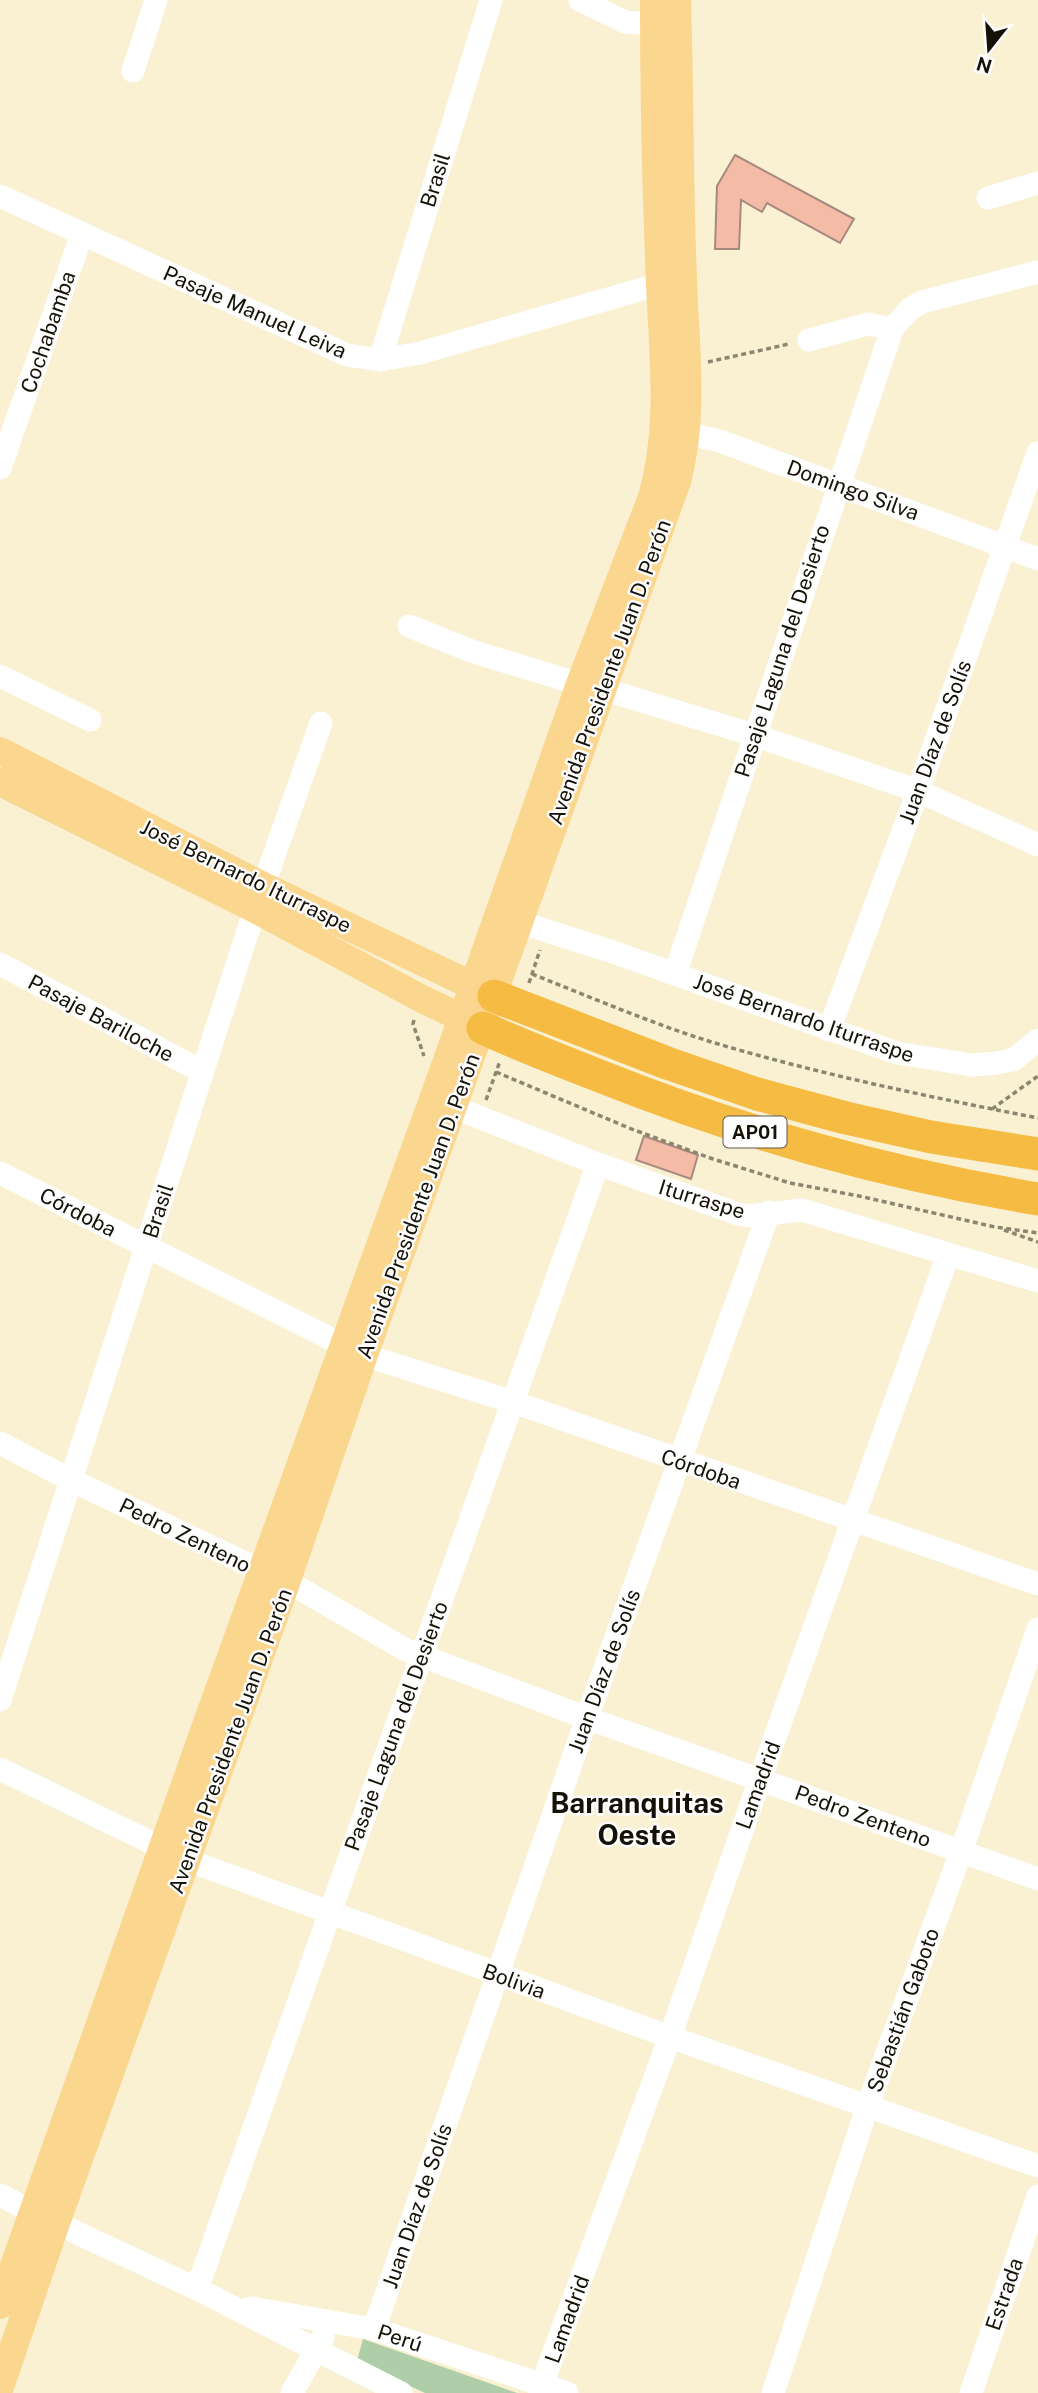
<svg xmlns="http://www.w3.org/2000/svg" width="1038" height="2393" font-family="'Public Sans',sans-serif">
<rect width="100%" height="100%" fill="#f9f1d2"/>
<polygon fill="#afcda9" points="363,2339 517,2393 425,2393 357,2361"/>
<g fill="#f4bba7" stroke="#a8897f" stroke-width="2">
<polygon points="735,155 854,219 840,243 767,203 762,212 741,200 739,249 715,249 717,186"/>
<polygon points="644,1136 698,1155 691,1179 636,1160"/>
</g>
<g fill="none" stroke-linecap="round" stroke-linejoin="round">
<g stroke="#8b8670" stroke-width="3.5" stroke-dasharray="5 3.5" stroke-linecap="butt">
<polyline points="708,362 789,344"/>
<path d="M532 974C598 1000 664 1029 732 1048 833 1077 935 1098 1038 1118"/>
<polyline points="529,983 540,950"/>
<polyline points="414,1020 413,1024 424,1056"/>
<polyline points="496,1072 629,1128 713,1159 790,1183 859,1196 995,1227 1038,1233"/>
<polyline points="486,1100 500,1061"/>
<polyline points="992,1109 1038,1076"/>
<polyline points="1004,1230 1038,1242"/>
</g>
<g stroke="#fff" stroke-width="23">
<polyline points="580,0 625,22 654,24 669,23"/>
<polyline points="133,71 156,0"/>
<polyline points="0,196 347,355 380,360 420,353 660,284 676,281"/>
<polyline points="988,198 1038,183"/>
<polyline points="809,340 868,324 892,329"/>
<polyline points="380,360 491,0"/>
<polyline points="671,434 687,434 717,440 1038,559"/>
<polyline points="0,468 82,234"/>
<polyline points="409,626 474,652 580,684"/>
<polyline points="0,676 90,720"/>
<polyline points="602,689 754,735 918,791 1038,845"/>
<polyline points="519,922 613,952 897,1053 972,1065 996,1063 1013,1060 1038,1040"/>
<polyline points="0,964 203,1072"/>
<polyline points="675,974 892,329 910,309 922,302 1038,272"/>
<polyline points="829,1030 918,791 1038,453"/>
<polyline points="453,1107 598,1164 738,1214 750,1216 802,1210 1038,1281"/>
<polyline points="0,1173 343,1345"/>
<polyline points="364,1355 513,1402 1038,1584"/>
<polyline points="0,1443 71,1480 304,1591 406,1650 587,1718 1038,1879"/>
<polyline points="0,1700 255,909 321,723"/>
<polyline points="0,1769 187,1860 670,2037 1038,2166"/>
<polyline points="0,2195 33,2212"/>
<polyline points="56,2223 197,2289 401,2393"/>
<path d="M197 2289C328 1913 464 1539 598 1164"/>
<polyline points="250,2308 374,2329 567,2393"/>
<polyline points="374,2329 587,1718 769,1212"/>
<polyline points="292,2393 323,2337"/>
<polyline points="539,2393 670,2037 760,1779 948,1255"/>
<polyline points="773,2393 868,2105 961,1852 1038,1629"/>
<polyline points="971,2393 1038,2196"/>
</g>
<g stroke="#fad68e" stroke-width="28">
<polyline points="0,751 263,886 490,994"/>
<polyline points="0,782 255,909 422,999 477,1025"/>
<path d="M0 2305 207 1723 445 1066 580 684 652 497C672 427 663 356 660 284 656 190 654 94 654 0"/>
<path d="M0 2387 56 2223 286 1583 364 1355 677 481C695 414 685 346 683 278 679 186 680 93 677 0"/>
</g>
<g stroke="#f6bb43" stroke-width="33">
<polyline points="494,996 667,1063 757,1094 846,1118 931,1137 1038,1154"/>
<path d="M483 1028C520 1045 559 1060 597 1075 743 1133 883 1173 1038 1199"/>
</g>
</g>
<g text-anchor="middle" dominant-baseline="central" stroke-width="5" stroke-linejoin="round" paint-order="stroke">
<rect fill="#fdfdfd" stroke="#5a5850" stroke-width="2" x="723.5" y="1116.5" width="63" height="31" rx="5"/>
<g font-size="19" font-weight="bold" fill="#141106">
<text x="755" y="1132">AP01</text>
</g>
<g font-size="21" fill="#141106" stroke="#fdfdfd">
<text transform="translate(435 180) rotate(-73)">Brasil</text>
<text transform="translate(255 312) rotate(24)">Pasaje Manuel Leiva</text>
<text transform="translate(48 332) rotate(-71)">Cochabamba</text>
<text transform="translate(853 490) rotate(20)">Domingo Silva</text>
<text transform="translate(782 651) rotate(-72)">Pasaje Laguna del Desierto</text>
<text transform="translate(609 672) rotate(-70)">Avenida Presidente Juan D. Perón</text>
<text transform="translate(935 742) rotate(-70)">Juan Díaz de Solís</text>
<text transform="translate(246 876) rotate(26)">José Bernardo Iturraspe</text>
<text transform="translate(101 1018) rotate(28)">Pasaje Bariloche</text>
<text transform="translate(804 1018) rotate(19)">José Bernardo Iturraspe</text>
<text transform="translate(702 1199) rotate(17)">Iturraspe</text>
<text transform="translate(418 1206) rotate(-70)">Avenida Presidente Juan D. Perón</text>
<text transform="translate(158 1211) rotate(-72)">Brasil</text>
<text transform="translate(78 1212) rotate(27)">Córdoba</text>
<text transform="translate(701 1469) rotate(19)">Córdoba</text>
<text transform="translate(185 1535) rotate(26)">Pedro Zenteno</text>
<text transform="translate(604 1671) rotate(-70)">Juan Díaz de Solís</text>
<text transform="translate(396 1726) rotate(-70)">Pasaje Laguna del Desierto</text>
<text transform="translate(230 1741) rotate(-70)">Avenida Presidente Juan D. Perón</text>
<text transform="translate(758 1785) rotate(-70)">Lamadrid</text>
<text transform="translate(863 1816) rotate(20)">Pedro Zenteno</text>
<text transform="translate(514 1981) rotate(20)">Bolivia</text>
<text transform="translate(903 2010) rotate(-70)">Sebastián Gaboto</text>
<text transform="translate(417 2206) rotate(-71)">Juan Díaz de Solís</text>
<text transform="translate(1004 2294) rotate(-71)">Estrada</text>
<text transform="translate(567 2319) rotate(-70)">Lamadrid</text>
<text transform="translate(400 2338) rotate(18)">Perú</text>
</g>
<g font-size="28" font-weight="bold" fill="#141106" stroke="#fdfdfd">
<text x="637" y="1802">Barranquitas<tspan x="637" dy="32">Oeste</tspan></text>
</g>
</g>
<g transform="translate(989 49) rotate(197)" stroke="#fdfdfd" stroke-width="5" paint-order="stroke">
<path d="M0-5L12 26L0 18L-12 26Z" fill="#141106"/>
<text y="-10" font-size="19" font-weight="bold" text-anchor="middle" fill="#141106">N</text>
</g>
</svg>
